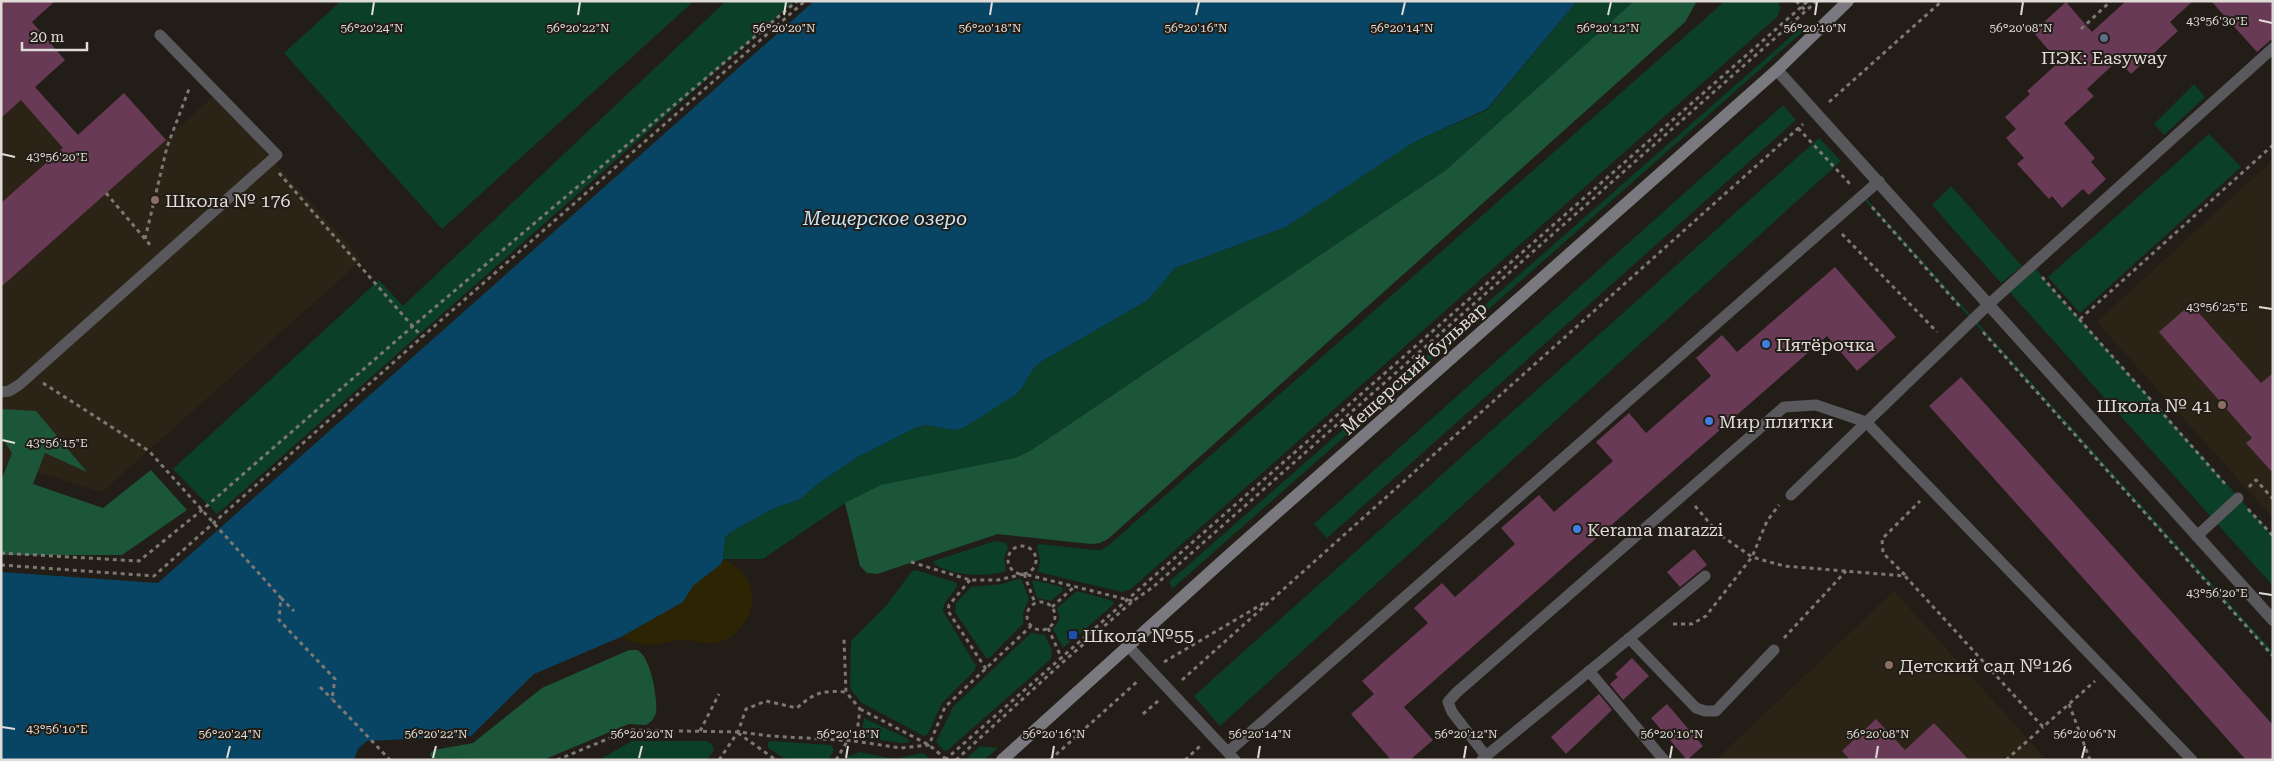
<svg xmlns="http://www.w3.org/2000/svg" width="2274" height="761" font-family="'Roboto Serif',serif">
<rect width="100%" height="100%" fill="#221d16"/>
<g fill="#2c2317">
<polygon points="1,1 13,1 65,60 35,87 77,135 124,93 166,139 215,95 362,260 102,492 22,468 1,469"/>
<polygon points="2273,160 2273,518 2097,322"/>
<polygon points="1894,591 2047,760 1716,760"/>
</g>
<g fill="#0c3f28">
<polygon points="341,1 694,1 442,229 284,53"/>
<polygon points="726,1 795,1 217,514 173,469 379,280 403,306"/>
<polygon points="1577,1 1634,1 1446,170 1030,451 1015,458 845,503 763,559 723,559 725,537 731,532 776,507 799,500 819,483 858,457 915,428 926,425 954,430 1027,379 1031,370 1039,363 1148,300 1175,268 1286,227 1414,142 1487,110"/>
<polygon points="1725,1 1778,1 1780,8 1778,16 1131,589 1122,592 1038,572 1040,560 1037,545 1040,544 1093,550 1101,550 1109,545"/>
<polygon points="1805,24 1807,28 1172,589 1169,582"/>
<polygon points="2194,84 2205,97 2164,135 2154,124"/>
<polygon points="1783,105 1796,120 1327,538 1314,524"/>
<polygon points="2209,134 2241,167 2080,313 2048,277"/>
<polygon points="1819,138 1841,161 1220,726 1194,696"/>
<polygon points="1951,186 2022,266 2001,283 1932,205"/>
<polygon points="1864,196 2273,652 2273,656 1862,197"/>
<polygon points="2032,265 2273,536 2273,586 2006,288"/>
<path d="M995 541 1006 543 1008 547 1004 558 1006 571 1003 572C983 577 953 576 934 564V561L937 560Z"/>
<path d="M916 570 957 583C957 594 943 598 943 611L976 666 974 671 942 703 928 734 924 736 862 703 851 690 850 683 851 641 886 606 912 571Z"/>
<polygon points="1018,579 1021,579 1029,599 1023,613 1023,624 989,658 986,658 955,612 956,603 971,587 1002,584"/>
<polygon points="1034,580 1062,587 1063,590 1051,601 1037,598 1032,581"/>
<polygon points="1077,591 1113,601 1114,604 1063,648 1053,629 1060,619 1057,608"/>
<polygon points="1031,633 1045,635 1052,651 1051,659 948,750 944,751 936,742 953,707"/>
<polygon points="864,718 908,739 910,742 901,743 861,737"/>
<polygon points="632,741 706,741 712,744 714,750 707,760 599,760"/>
<polygon points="770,741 831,745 834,750 828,760 787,760 768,748 768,743"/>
<polygon points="980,746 998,748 984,760 965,760"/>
<polygon points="860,752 894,759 923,753 931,760 845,760 847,757"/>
</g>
<g fill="#1c5639">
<polygon points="1634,1 1697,1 1685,22 1108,539 1100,543 1091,544 998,534 877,574 867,573 860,566 845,503 881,485 1015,458 1030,451 1446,170"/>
<polygon points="1,409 36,411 87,472 45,453 33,484 103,508 151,470 187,510 122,555 1,555 1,481 12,453 1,436"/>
<path d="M629 650C631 650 636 650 637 650 651 656 658 700 656 713 654 719 651 722 646 725L629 724 543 760 432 758 430 754 434 750 473 743 542 688Z"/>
</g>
<path fill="#2c2403" d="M723 559C747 570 761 593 747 618 742 626 737 633 729 638 706 649 700 639 680 640 675 640 671 642 665 643 649 647 636 644 621 637L683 602 693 586 721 564Z"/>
<path fill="#084564" d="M814 1H1577L1487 109 1414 142 1286 227 1175 268 1148 300 1039 363C1028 372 1026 386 1015 395L963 428 954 430 926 425 915 428 858 457 819 483 799 500 776 507 731 532 725 537 723 559 721 564 693 586 683 602 621 637 534 674 471 736 367 741 358 749 354 760H1V572L158 583Z"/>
<g fill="#693a56">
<polygon points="1,1 55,1 32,22 65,60 35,87 78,135 124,93 166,140 1,287 1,203 63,148 21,100 1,118"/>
<polygon points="2126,1 2193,1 2170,22 2178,31 2131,74 2118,60 2087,89 2094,96 2064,123 2095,158 2091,162 2106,179 2089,195 2083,189 2062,208 2052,196 2049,199 2017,164 2024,158 2006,138 2016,129 2005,117 2030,94 2027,91 2059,62 2033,32 2066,2 2092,32"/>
<polygon points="2211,1 2273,1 2273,38 2257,52"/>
<polygon points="1835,267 1896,337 1857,371 1827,336 1404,707 1433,740 1410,760 1391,760 1351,714 1374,694 1362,681 1428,623 1414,608 1442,583 1455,597 1515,544 1501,528 1539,495 1554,512 1613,461 1596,442 1629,413 1646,433 1711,376 1696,358 1722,335 1737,352"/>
<polygon points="2191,304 2261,383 2273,373 2273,473 2246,443 2252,438 2159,332"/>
<polygon points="1961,377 2273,725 2273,760 2246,760 1929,406"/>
<polygon points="1694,549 1707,565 1680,587 1667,572"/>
<polygon points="1632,658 1649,676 1623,700 1610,684 1618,677 1615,674"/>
<polygon points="1599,694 1612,710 1566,754 1551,737"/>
<polygon points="1667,704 1703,746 1687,760 1651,718"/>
<polygon points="1876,719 1905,750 1934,723 1969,760 1850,760 1842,751"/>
</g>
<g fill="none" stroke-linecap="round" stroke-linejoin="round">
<g stroke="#7c7872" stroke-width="3" stroke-dasharray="4 4" stroke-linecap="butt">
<polyline points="1796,1 1807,12"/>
<polyline points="2081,29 2111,1"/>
<polyline points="1829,102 1942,1"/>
<polyline points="1798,128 1850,184"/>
<polyline points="279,173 422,337"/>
<polyline points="106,193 151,246"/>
<polyline points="1872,207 1962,309"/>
<polyline points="1842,234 1937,332"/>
<polyline points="145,239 167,147 189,89"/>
<polyline points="2042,277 2227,486"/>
<polyline points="2080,319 2273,145"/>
<polyline points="1983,332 2273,656"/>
<polyline points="43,383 149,451 281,598 279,620 335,679 332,699 390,760"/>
<polyline points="2249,487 2256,480 2273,499"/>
<polyline points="1695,506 1719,534 1752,557 1784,566 1905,576 2043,727 2095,681"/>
<polyline points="2248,509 2273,536"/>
<circle cx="1022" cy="560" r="14"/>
<polyline points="1,553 139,561 202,510 413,326 797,1"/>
<polyline points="911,562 970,580 998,580 1024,574 1133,601"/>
<polyline points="1,565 154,576 422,337 805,1"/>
<polyline points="1024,574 1035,603"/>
<polyline points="1905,575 1883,553 1882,539 1920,501"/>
<polyline points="970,580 949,605 948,611 986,669"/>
<polyline points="281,598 294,611"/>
<circle cx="1041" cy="616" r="14"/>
<polyline points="1052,607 1075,586"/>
<polyline points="1673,624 1692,624 1706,616 1752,557 1767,521 1779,505"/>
<polyline points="1048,628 1062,659"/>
<polyline points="1784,638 1846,571"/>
<polyline points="1164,662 1264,603"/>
<polyline points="1182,680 1803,124"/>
<polyline points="320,687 332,699"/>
<polyline points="2069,704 2090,760"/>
<polyline points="860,709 929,745 946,759"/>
<polyline points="1143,714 1158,701"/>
<polyline points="700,731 719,694"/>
<polyline points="738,733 776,760"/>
<polyline points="854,741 901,748 929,745 945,707 1031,626"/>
<polyline points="557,760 629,730 738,732 771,736 856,741 860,709 846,692 844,639"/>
<path d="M719 760 738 732 746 709 766 701 797 708C814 693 822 690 846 692"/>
<polyline points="836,760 848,740"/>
<polyline points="945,760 1808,1"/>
<polyline points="956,760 1063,662 1133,601 1153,587 1817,1"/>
<polyline points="1050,760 1139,680"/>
<polyline points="1185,760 1200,746"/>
<polyline points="2006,760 2043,727"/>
</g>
<g stroke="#59585c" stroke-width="11">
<polyline points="1,392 9,391 19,385 277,155 160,35"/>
<polyline points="1791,495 1989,304 2273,48"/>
<polyline points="2197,536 2238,498"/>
<polyline points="1629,638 1696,708 1705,711 1716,711 1774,650"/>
<polyline points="1128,646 1235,760"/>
<polyline points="1589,671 1664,760"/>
<polyline points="1228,752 1879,181"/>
<polyline points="1486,756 1705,576"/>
<polyline points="1482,760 1486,756 1452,712 1448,702 1456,693 1784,407 1816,405 1866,422 2192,760"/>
</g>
<polyline stroke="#59585c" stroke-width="12" points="1777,70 2273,620"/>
<polyline stroke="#7b7980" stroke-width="12" points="1002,760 1228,556 1777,70 1848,1"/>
</g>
<path fill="none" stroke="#dfdbd7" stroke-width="2" d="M372 15 374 2M578 15 580 2M784 15 786 2M990 15 992 2M1196 15 1199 2M1402 15 1405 2M1608 15 1611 2M1815 15 1817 2M2021 15 2023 2M2259 20 2272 23M2 154 15 157M2259 307 2272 309M2 440 15 443M2259 593 2272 595M2 727 15 729M227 758 230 746M433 758 436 746M639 758 642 746M846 758 848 746M1052 758 1054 746M1258 758 1260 746M1464 758 1466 746M1670 758 1672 746M1876 758 1878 746M2082 758 2085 746"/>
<circle fill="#5c6f8a" stroke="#221d16" stroke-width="2" cx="2104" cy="38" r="5"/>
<g fill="#8d6e63" stroke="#221d16" stroke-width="2">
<circle cx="155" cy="200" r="5"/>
<circle cx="2222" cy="405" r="5"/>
<circle cx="1889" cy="665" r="5"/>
</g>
<g fill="#3f7fe0" stroke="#221d16" stroke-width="2">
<circle cx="1766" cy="344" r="5"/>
<circle cx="1709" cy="421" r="5"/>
<circle cx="1577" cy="529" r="5"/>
</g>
<rect fill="#1a4fb4" stroke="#221d16" stroke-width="2" x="1068" y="630" width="10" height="10" rx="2.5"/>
<g text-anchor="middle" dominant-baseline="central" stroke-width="4" stroke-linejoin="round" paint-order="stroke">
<g font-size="18" fill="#dfdbd7" stroke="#221d16" text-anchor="start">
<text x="2104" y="57" text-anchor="middle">ПЭК: Easyway</text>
<text x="165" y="200">Школа № 176</text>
<text x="1776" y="344">Пятёрочка</text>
<text x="2212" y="405" text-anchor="end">Школа № 41</text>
<text x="1719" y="421">Мир плитки</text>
<text x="1587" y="529">Kerama marazzi</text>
<text x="1083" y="635">Школа №55</text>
<text x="1899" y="665">Детский сад №126</text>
</g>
<g font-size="18" fill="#dfdbd7" stroke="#221d16">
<text transform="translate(1414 368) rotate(-42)">Мещерский бульвар</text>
</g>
<g font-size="19" font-style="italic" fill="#c7e6fa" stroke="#221d16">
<text x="885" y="218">Мещерское озеро</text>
</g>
</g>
<g font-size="12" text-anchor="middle" fill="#dfdbd7" stroke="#221d16" stroke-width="4" stroke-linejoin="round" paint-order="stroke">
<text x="2217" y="25">43°56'30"E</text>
<text x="372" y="32">56°20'24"N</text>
<text x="578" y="32">56°20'22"N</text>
<text x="784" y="32">56°20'20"N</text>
<text x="990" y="32">56°20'18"N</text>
<text x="1196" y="32">56°20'16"N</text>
<text x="1402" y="32">56°20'14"N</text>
<text x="1608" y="32">56°20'12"N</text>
<text x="1815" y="32">56°20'10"N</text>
<text x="2021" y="32">56°20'08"N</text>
<text x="57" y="161">43°56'20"E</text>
<text x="2217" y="311">43°56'25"E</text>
<text x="57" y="447">43°56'15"E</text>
<text x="2217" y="597">43°56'20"E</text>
<text x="57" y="733">43°56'10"E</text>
<text x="230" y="738">56°20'24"N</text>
<text x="436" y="738">56°20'22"N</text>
<text x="642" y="738">56°20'20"N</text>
<text x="848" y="738">56°20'18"N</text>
<text x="1054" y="738">56°20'16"N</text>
<text x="1260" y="738">56°20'14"N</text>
<text x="1466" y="738">56°20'12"N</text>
<text x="1672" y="738">56°20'10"N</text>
<text x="1878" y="738">56°20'08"N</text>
<text x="2085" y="738">56°20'06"N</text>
</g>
<rect width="2274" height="761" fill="none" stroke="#dfdbd7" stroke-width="5"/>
<path d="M22 42v8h65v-8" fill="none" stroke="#dfdbd7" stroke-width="2.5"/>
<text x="30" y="42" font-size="15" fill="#dfdbd7" stroke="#221d16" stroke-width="4" paint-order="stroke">20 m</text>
</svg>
